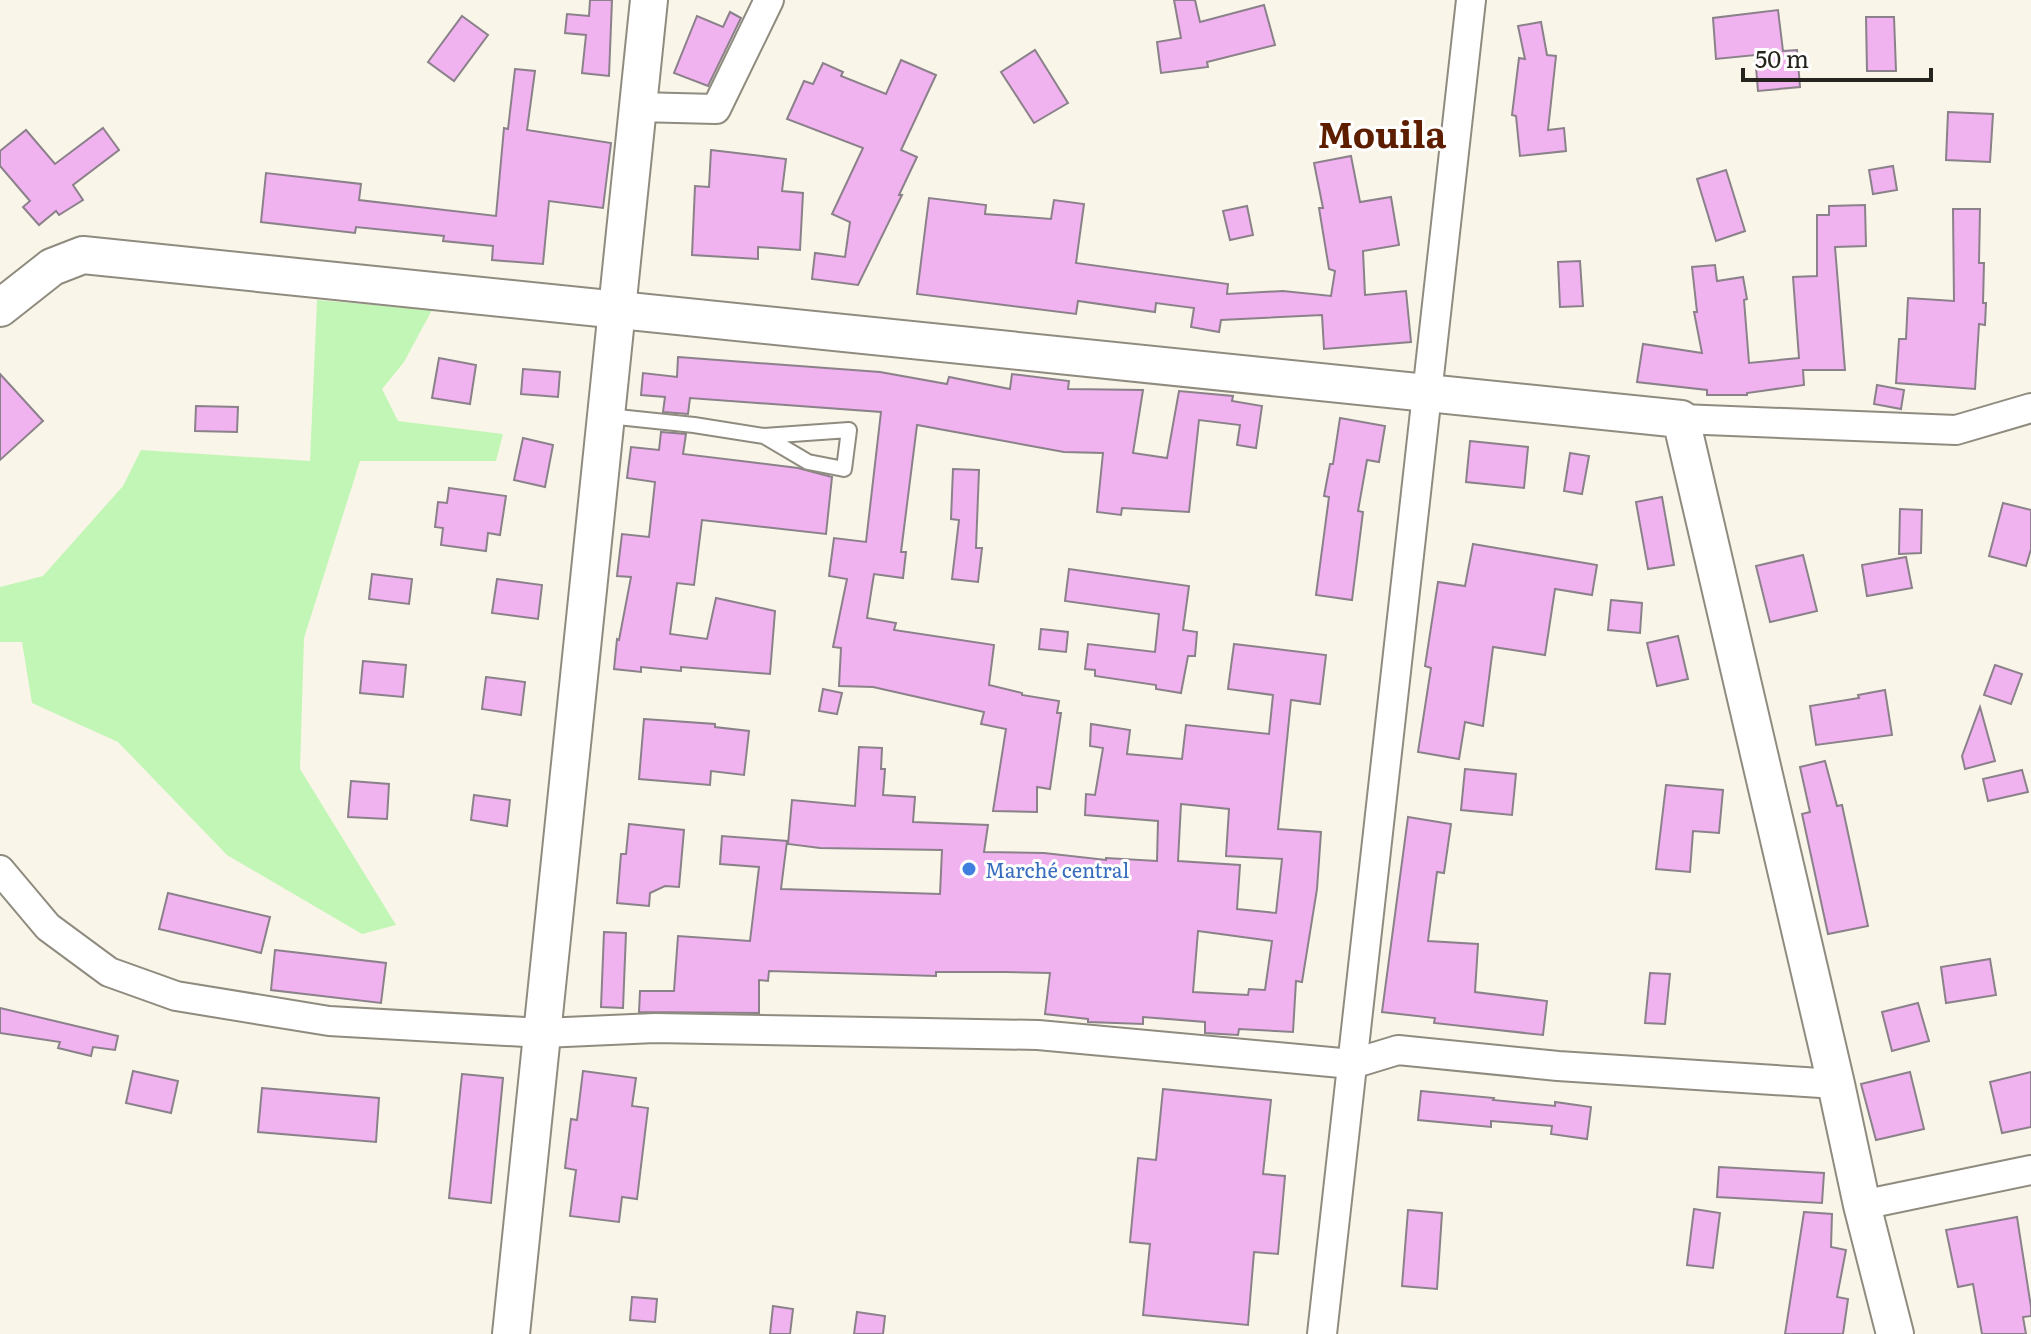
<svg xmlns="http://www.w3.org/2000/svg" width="2031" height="1334" font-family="Literata,serif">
<rect width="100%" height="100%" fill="#f9f5e8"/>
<polygon fill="#c2f6b6" points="317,300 432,310 404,362 382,389 398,421 503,434 496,461 360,461 304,638 300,769 396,925 362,934 227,855 118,742 32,703 22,642 0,642 0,587 43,576 123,486 141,450 310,461"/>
<g fill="#f1b2f0" stroke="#8b818a" stroke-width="2" fill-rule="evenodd">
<polygon points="590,0 612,0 609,76 582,73 586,35 565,33 567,14 589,16"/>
<polygon points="1174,0 1195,0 1200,22 1264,5 1275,45 1207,62 1208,67 1161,73 1157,42 1181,38"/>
<polygon points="1778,10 1783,51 1797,50 1800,87 1758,91 1755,55 1716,59 1713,18"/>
<polygon points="730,12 741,18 708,86 674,73 697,16 723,27"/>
<polygon points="462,16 488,35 454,81 428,62"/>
<polygon points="1866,17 1894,17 1896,71 1867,71"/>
<polygon points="1541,22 1547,55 1556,56 1548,130 1564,128 1566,151 1520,156 1516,116 1512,115 1519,58 1525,59 1518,26"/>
<polygon points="1035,50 1068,103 1034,123 1001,72"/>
<polygon points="901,60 936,75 901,150 917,157 899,195 902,195 858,285 812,279 815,253 845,257 850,222 832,214 863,148 787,119 804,81 813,84 823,63 843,72 841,76 886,94"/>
<polygon points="515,69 535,71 527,130 611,143 603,208 549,201 543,264 492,260 493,246 443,241 444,236 356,227 355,233 261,222 266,173 361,184 359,200 496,216 504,128 508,129"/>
<polygon points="1948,112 1993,114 1990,162 1946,160"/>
<polygon points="103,128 119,150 73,185 83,200 59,215 56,211 39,225 23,207 30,201 0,166 0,151 26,130 55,164"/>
<polygon points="711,150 786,159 782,191 803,193 800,250 758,247 758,259 692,255 695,186 709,187"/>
<polygon points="1351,156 1360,202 1391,197 1399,245 1363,251 1365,295 1406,291 1411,342 1324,349 1322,315 1221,320 1219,332 1191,327 1194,308 1156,303 1155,312 1078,301 1076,314 917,294 929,198 986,205 985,214 1051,219 1054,200 1084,204 1076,263 1228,284 1227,294 1283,291 1331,296 1335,271 1329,269 1319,208 1323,208 1314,163"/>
<polygon points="1893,166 1897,190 1873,194 1869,170"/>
<polygon points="1726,170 1745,231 1716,241 1697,179"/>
<polygon points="1865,205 1866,246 1835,247 1845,370 1803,370 1804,385 1747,393 1747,395 1707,395 1707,390 1637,382 1643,344 1702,353 1694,312 1697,312 1692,267 1715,265 1717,281 1743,277 1747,299 1744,300 1749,363 1799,358 1793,277 1817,276 1817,215 1829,215 1829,206"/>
<polygon points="1247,206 1253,235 1230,240 1223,211"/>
<polygon points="1953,209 1980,209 1979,263 1984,263 1983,303 1986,303 1985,325 1979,324 1975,389 1896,383 1899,339 1906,339 1908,298 1954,301"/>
<polygon points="1580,261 1583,306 1560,307 1558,262"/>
<polygon points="678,357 880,372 947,384 949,377 1010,389 1012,374 1069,381 1068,389 1143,390 1133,453 1167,458 1179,391 1233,396 1232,401 1262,406 1256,448 1237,445 1240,425 1199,420 1189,512 1122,508 1121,515 1097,512 1103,453 1064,452 917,425 901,552 906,552 903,578 874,574 867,618 896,623 894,630 994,645 989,685 1022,693 1022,695 1059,701 1057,713 1061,713 1050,789 1037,787 1037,812 993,811 1006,729 981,724 984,712 873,687 839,686 841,648 833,647 847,579 829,576 834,538 866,542 881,412 690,398 688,414 663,412 665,397 641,395 643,373 677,377"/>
<polygon points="439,358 476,365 470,404 432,398"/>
<polygon points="523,369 560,372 558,397 521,394"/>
<polygon points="0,374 43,421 0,460"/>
<polygon points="1877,385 1904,390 1901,409 1874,404"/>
<polygon points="196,406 238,407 237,432 195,431"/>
<polygon points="1340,418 1385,426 1379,462 1367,460 1358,511 1363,512 1352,600 1316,595 1329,497 1324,496 1330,464 1333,464"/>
<polygon points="661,432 686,434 683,454 798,468 832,477 826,534 702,520 694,585 677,583 670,634 707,639 716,598 775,611 770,674 681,667 681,671 641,667 641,672 614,669 617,639 619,640 631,577 617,576 622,534 649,537 655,482 627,478 631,447 659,450"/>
<polygon points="523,438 553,445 545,487 514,480"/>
<polygon points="1470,441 1528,447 1524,488 1466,482"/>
<polygon points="1570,453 1589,456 1582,494 1564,491"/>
<polygon points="953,469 979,470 976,548 982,548 978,582 952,579 959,520 951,519"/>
<polygon points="449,488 506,496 500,535 488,533 486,551 441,545 443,528 435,527 438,502 447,503"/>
<polygon points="1662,497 1674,565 1648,569 1636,502"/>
<polygon points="2003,503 2031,510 2031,549 2026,566 1989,556"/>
<polygon points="1900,509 1922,510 1921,553 1899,554"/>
<polygon points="1473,544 1597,565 1592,595 1555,589 1545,655 1493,647 1483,726 1465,722 1459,759 1418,752 1431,668 1425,666 1438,582 1465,586"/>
<polygon points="1803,555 1817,611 1770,622 1756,566"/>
<polygon points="1906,557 1912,588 1867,596 1862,565"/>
<polygon points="1069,569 1189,586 1183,630 1197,632 1195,656 1188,656 1181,693 1156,689 1156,685 1095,676 1095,670 1085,669 1088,644 1155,652 1159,614 1065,601"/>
<polygon points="372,574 412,579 409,604 369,599"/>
<polygon points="497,579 542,585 538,619 492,613"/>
<polygon points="1611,600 1642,603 1640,633 1608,630"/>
<polygon points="1041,629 1068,632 1066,652 1039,649"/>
<polygon points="1678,636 1688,679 1657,686 1647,643"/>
<path d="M1234 644 1326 655 1320 704 1291 700 1278 829 1321 832 1317 889 1302 982 1296 981 1293 1032 1239 1029 1238 1035 1205 1033V1022L1143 1017V1024L1088 1022V1019L1045 1014 1050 973 1005 972H936V976L769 971 768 981 759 980V1013L639 1012 640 991H674L678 936 750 941 759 867 720 864 722 836 787 841 781 889 940 894 942 850 820 848 788 844 792 800 855 806 859 747 882 748 881 769H885L883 795 915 797 913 822 988 825 984 852 1044 853 1106 860V858L1157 861 1158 821 1085 815 1086 794 1095 795 1103 748 1090 746 1091 724 1130 730 1127 754 1182 759 1186 725 1269 734 1273 695 1228 689ZM1181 804 1229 809 1226 856 1282 859 1276 913 1237 909 1240 865 1178 861ZM1198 931 1272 941 1265 990 1249 989 1248 995 1193 992Z"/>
<polygon points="363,661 406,665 403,697 360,693"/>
<polygon points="1995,665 2022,674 2011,704 1984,695"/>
<polygon points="486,677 525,682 521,715 482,709"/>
<polygon points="823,689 842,693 837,714 819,711"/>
<polygon points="1885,690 1892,735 1816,745 1810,706 1859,698 1858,695"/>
<polygon points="1980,707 1995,761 1965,769 1962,756"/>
<polygon points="644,719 715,724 715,727 749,731 744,775 711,771 710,785 639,779"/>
<polygon points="1825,761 1837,806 1842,805 1868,926 1828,934 1802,814 1810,812 1800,767"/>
<polygon points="1465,769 1516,774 1512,815 1461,810"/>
<polygon points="2022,770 2028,792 1988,801 1983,779"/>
<polygon points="351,781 389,784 387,819 348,817"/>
<polygon points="1666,785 1723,790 1719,833 1693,831 1690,872 1656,869"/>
<polygon points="474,795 510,800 507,826 471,820"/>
<polygon points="1408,817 1451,824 1444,873 1437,872 1428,941 1478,944 1475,992 1547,1001 1543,1035 1434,1023 1435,1018 1382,1012"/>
<polygon points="629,824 684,830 679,887 665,886 650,893 649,906 617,903 621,854 626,854"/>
<polygon points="168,893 270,917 261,953 159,929"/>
<polygon points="604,932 626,933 623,1008 601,1007"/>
<polygon points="275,950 386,963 381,1003 271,990"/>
<polygon points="1990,959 1996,995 1946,1003 1941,967"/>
<polygon points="1650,973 1670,974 1665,1024 1645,1023"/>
<polygon points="1918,1003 1929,1041 1892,1051 1882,1012"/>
<polygon points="0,1008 118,1036 115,1050 93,1047 91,1056 58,1048 60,1042 0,1033"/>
<polygon points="133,1071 178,1081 171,1113 126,1103"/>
<polygon points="583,1071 636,1078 632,1106 648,1108 637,1199 622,1197 619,1222 570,1216 576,1170 565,1168 571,1119 577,1120"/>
<polygon points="1910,1072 1924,1129 1876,1140 1861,1084"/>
<polygon points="2031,1072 2031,1127 2002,1133 1990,1082"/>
<polygon points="462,1074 503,1078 491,1203 449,1198"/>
<polygon points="262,1088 379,1098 376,1142 258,1132"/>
<polygon points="1163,1089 1271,1100 1263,1174 1285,1176 1278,1254 1254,1252 1248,1325 1143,1315 1150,1244 1130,1242 1138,1158 1156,1160"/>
<polygon points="1421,1091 1494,1098 1493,1100 1555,1106 1555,1102 1591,1107 1587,1139 1551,1134 1552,1126 1491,1121 1491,1127 1418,1120"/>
<polygon points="1719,1167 1824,1173 1822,1203 1717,1197"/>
<polygon points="1694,1209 1720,1213 1713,1268 1687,1265"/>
<polygon points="1408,1210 1442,1213 1437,1289 1402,1286"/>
<polygon points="1804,1212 1832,1214 1831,1247 1846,1250 1837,1297 1848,1299 1843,1334 1785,1334"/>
<polygon points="2017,1217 2031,1307 2031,1316 2023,1317 2026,1334 1982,1334 1973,1284 1958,1287 1946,1230"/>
<polygon points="632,1297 657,1299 655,1322 630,1320"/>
<polygon points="773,1306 793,1309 790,1334 770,1334"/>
<polygon points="857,1312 885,1316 883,1334 854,1334"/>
</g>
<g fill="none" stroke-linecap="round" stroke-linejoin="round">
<g stroke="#8f8b7f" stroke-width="18">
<polyline id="service" points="608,416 694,425 764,436 849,430 844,469 808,462 764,436"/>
</g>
<g stroke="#8f8b7f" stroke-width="32">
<g id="minor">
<polyline points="637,107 716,109 769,0"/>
<polyline points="1681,419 1956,430 2031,408"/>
<polyline points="0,870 48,927 109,972 176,996 329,1021 543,1033 655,1028 1038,1035 1352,1064 1398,1050 1558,1066 1836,1084"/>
<polyline points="1862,1205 2031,1170"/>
<polyline points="1322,1334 1471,0"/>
</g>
</g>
<g stroke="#8f8b7f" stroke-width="40">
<g id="tertiary">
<polyline points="0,308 52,267 83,255 1681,419 1836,1084 1862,1205 1895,1334"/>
<polyline points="511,1334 649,0"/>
</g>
</g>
<use href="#service" stroke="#fff" stroke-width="14"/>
<use href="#minor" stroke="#fff" stroke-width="28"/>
<use href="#tertiary" stroke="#fff" stroke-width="36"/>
</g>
<circle fill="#3f7fe0" stroke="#fff" stroke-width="3" cx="969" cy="869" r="8"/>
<g text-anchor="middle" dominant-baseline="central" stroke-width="6" stroke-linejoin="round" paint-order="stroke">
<g font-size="20" fill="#366cbe" stroke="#fff" text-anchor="start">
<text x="985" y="869">Marché central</text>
</g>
<g font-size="36" font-weight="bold" fill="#5d1e00" stroke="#fff">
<text x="1382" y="132">Mouila</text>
</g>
</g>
<path d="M1743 68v12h188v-12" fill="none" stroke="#25241f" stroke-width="4"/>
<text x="1755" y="68" font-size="24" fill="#25241f" stroke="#ffffff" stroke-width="6" paint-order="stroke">50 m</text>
</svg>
